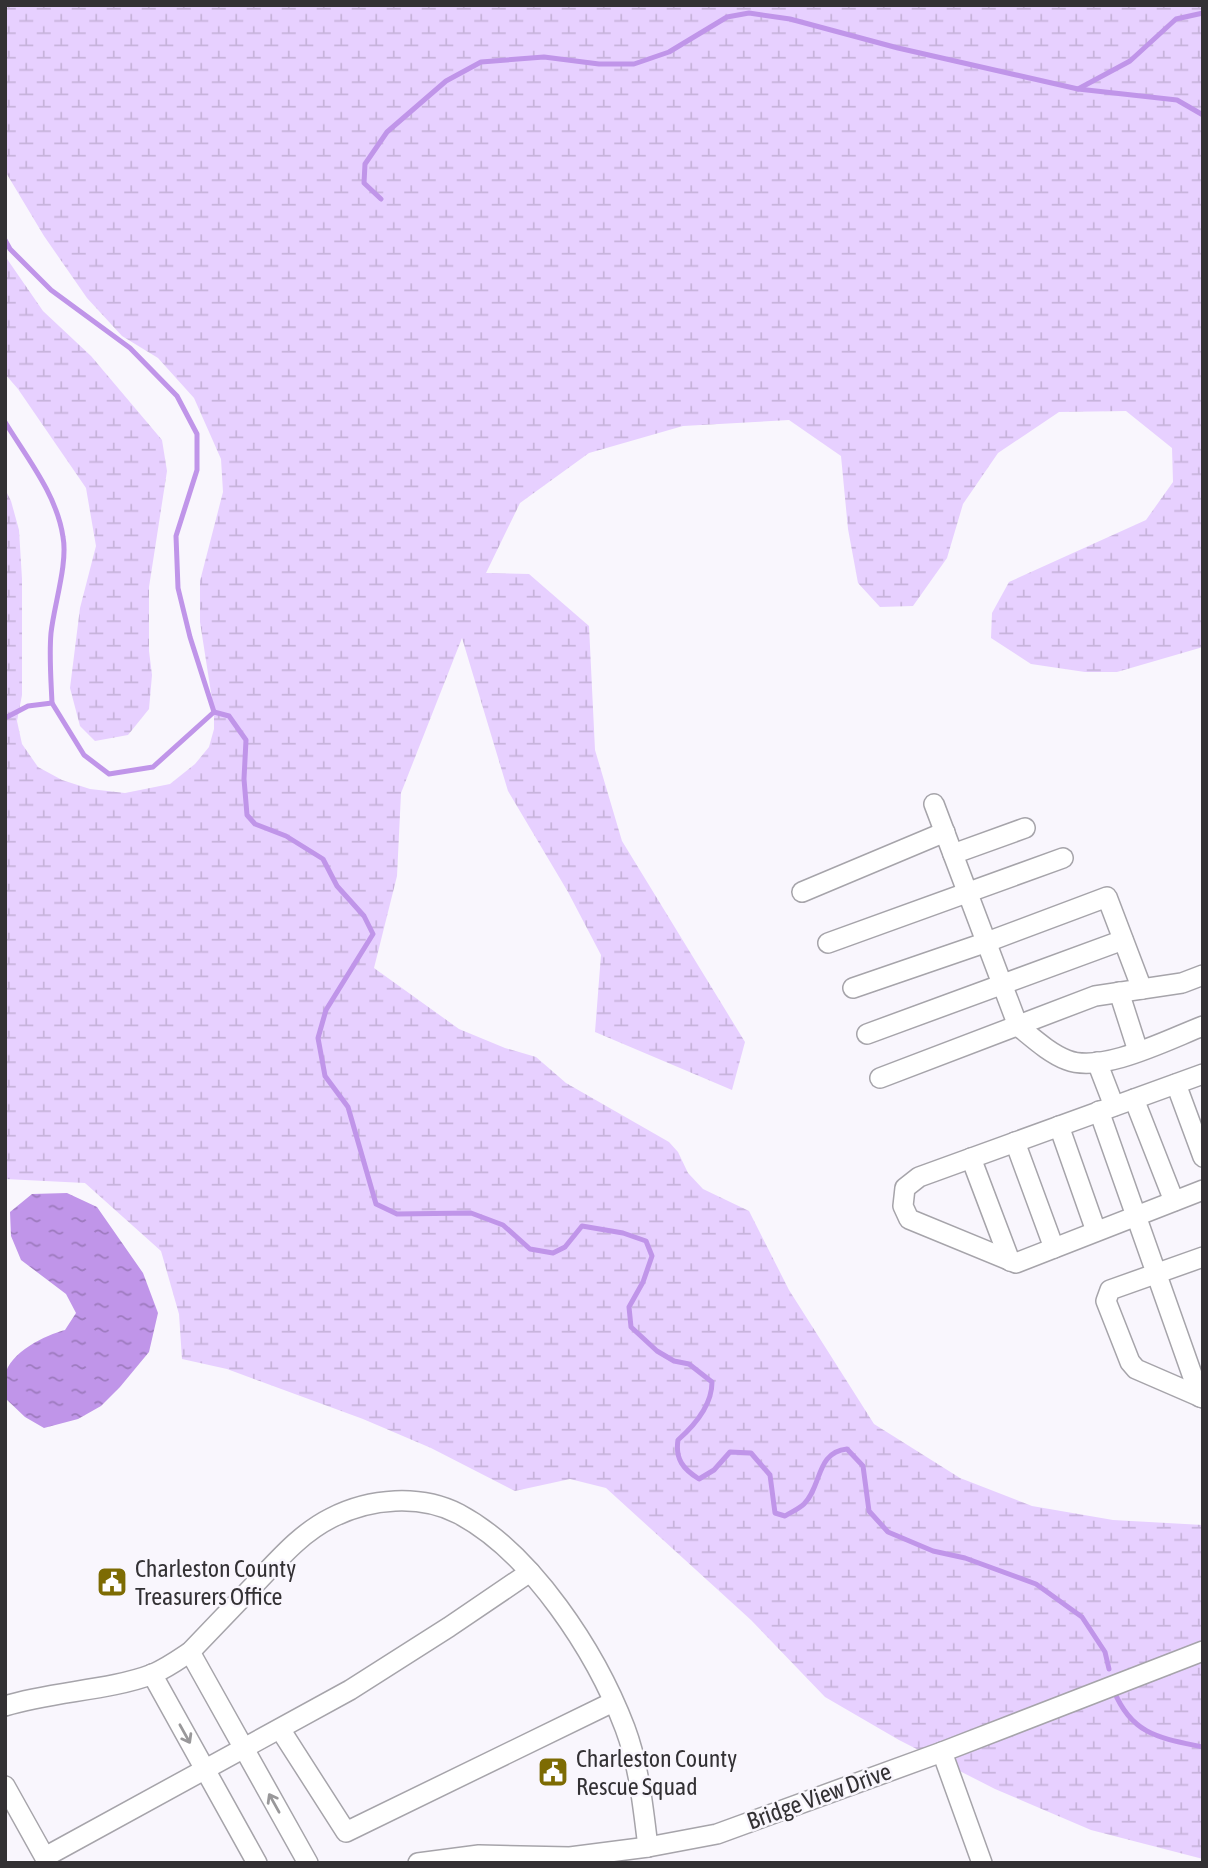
<svg xmlns="http://www.w3.org/2000/svg" width="1208" height="1868" font-family="'Asap Condensed',sans-serif">
<defs>
<pattern id="wetland-marsh" width="20" height="14" patternUnits="userSpaceOnUse" patternTransform="scale(1.75)"><rect width="20" height="14" fill="#e7d0ff"/><path d="M1 5h8M5 5V1M11 12h8M15 12V8" fill="none" stroke="#c7b3db"/></pattern>
<pattern id="water-ripples" width="26" height="14" patternUnits="userSpaceOnUse" patternTransform="scale(1.75)"><rect width="26" height="14" fill="#c095e9"/><path d="M2 4q2-2 4 0t4 0M15 11q2-2 4 0t4 0" fill="none" stroke="#9d7abe"/></pattern>
</defs>
<rect width="100%" height="100%" fill="#f9f6fd"/>
<g fill="url(#wetland-marsh)">
<polygon points="5,5 1203,5 1203,647 1117,672 1085,672 1031,664 991,638 992,613 1009,582 1146,520 1173,482 1172,448 1126,411 1059,412 998,453 963,504 947,558 913,606 880,607 858,583 848,529 841,456 789,420 683,426 589,453 520,503 486,573 529,574 589,626 595,750 622,841 745,1042 732,1090 595,1032 601,955 568,892 508,791 462,638 401,793 397,876 374,968 459,1029 505,1048 536,1057 566,1083 669,1142 678,1152 688,1173 703,1189 749,1211 789,1290 874,1424 960,1478 1032,1506 1113,1520 1203,1525 1203,1859 1091,1830 995,1789 899,1740 825,1697 751,1620 606,1488 570,1479 515,1491 431,1448 363,1419 227,1369 182,1359 179,1314 161,1251 85,1183 5,1179 5,489 11,501 19,530 22,579 22,695 17,721 22,744 38,767 62,780 90,789 125,793 170,784 195,764 209,747 214,729 214,712 200,622 200,581 223,492 221,459 194,398 158,358 122,336 87,298 44,236 5,171"/>
<polygon points="5,256 43,311 91,356 162,440 167,471 149,587 149,651 152,675 149,709 128,735 95,741 80,726 70,688 80,608 96,546 86,488 18,389 5,374"/>
</g>
<path fill="url(#water-ripples)" d="M67 1193 97 1207 143 1273 158 1313 149 1352 120 1387 101 1406 78 1419 44 1428 25 1417 5 1398C5 1391 4 1383 5 1376 9 1352 46 1335 65 1330L76 1313 66 1294 21 1260 11 1236 10 1212 32 1194Z"/>
<g fill="none" stroke-linecap="round" stroke-linejoin="round">
<g stroke="#c095e9" stroke-width="5">
<polyline points="1078,89 1130,61 1176,19 1203,13"/>
<polyline points="381,199 364,183 365,164 387,132 446,81 481,62 544,57 599,64 634,64 669,52 727,17 749,13 790,19 898,48 1078,89 1177,100 1203,115"/>
<polyline points="5,240 10,249 51,290 130,348 177,396 197,434 197,470 176,536 178,588 190,637 214,712 153,767 109,774 84,755 52,703 28,706 5,718"/>
<path d="M5 422C27 458 57 495 63 537 68 563 54 605 51 633 49 656 51 679 52 703"/>
<path d="M214 712 229 716 246 740 244 779 247 815 255 824 286 836 323 859 337 886 364 916 373 934 326 1010 318 1038 325 1076 348 1107 376 1204 397 1214 471 1213 503 1225 530 1249 553 1253 565 1247 582 1226 623 1233 646 1241 652 1256 643 1282 629 1307 631 1327 657 1351 674 1361 689 1364 712 1382C712 1405 695 1425 678 1440 675 1459 683 1469 699 1479L714 1470 730 1452 751 1453 770 1475 775 1513 785 1516C791 1512 799 1509 804 1504 822 1486 816 1452 847 1449L863 1466 869 1511 888 1532 933 1551 965 1558 1036 1584 1082 1617 1105 1652 1109 1669"/>
<path d="M1114 1691C1132 1735 1160 1738 1203 1747"/>
</g>
<g stroke="#a6a4aa" stroke-width="22">
<g id="minor">
<path d="M934 804 1018 1026C1033 1038 1049 1053 1067 1060 1102 1074 1169 1039 1203 1026"/>
<polyline points="953,854 1025,828"/>
<polyline points="802,892 945,832"/>
<polyline points="828,943 1063,858"/>
<polyline points="853,988 987,942 1107,897 1142,989"/>
<polyline points="1119,992 1138,1051"/>
<polyline points="867,1034 1123,940"/>
<polyline points="1097,1062 1114,1106"/>
<polyline points="1203,1074 919,1177 905,1188 903,1206 909,1219 1016,1263 1203,1190"/>
<polyline points="880,1078 1095,996 1182,983 1203,975"/>
<polyline points="1176,1084 1203,1157"/>
<polyline points="1134,1099 1174,1201"/>
<polyline points="1099,1111 1200,1397"/>
<polyline points="1059,1126 1096,1231"/>
<polyline points="1015,1142 1054,1248"/>
<polyline points="971,1158 1010,1261"/>
<polyline points="1203,1257 1110,1290 1106,1301 1130,1362 1136,1369 1203,1398"/>
<polyline points="190,1652 308,1863"/>
<polyline points="152,1674 257,1863"/>
<path d="M5 1706C52 1691 108 1691 153 1674 167 1668 178 1660 190 1652 212 1629 234 1606 256 1583 279 1559 301 1533 331 1518 370 1498 420 1494 459 1514 532 1553 596 1652 625 1728 639 1765 643 1807 648 1847"/>
<polyline points="280,1729 346,1832 613,1702"/>
<polyline points="942,1752 982,1863"/>
<polyline points="5,1786 48,1863"/>
<polyline points="45,1857 350,1690 449,1627 530,1572"/>
<polyline points="418,1863 479,1855 570,1857 648,1847 717,1834 942,1752 1203,1651"/>
</g>
</g>
<use href="#minor" stroke="#fff" stroke-width="19"/>
</g>
<defs><path id="oneway-shaft" d="M-6 0H5M1.5-3L5.5 0L1.5 3" fill="none" stroke-width="1.6" stroke-linecap="round" stroke-linejoin="round" transform="scale(1.75)"/></defs>
<g stroke="#99989a">
<use href="#oneway-shaft" transform="translate(185 1734) rotate(61)"/>
<use href="#oneway-shaft" transform="translate(274 1803) rotate(-119)"/>
</g>
<defs>
<g id="civic-square" transform="scale(1.575)"><rect x="-9" y="-9" width="18" height="18" rx="4" fill="#7d6b03" stroke="#f9f6fd"/><path d="M-.6-6.5H3V-4.5H.6V-3L4-1V1h2V6H-6V1h2V-1L-.6-3ZM-1.2 2.5V6h2.4V2.5Z" fill="#fff"/></g>
</defs>
<g fill-rule="evenodd">
<use href="#civic-square" x="112" y="1582"/>
<use href="#civic-square" x="553" y="1772"/>
</g>
<g text-anchor="middle" dominant-baseline="central" stroke-width="5" stroke-linejoin="round" paint-order="stroke">
<g font-size="24" fill="#333134" stroke="#f9f6fd" text-anchor="start">
<text x="135" y="1568">Charleston County<tspan x="135" dy="28">Treasurers Office</tspan></text>
<text x="576" y="1758">Charleston County<tspan x="576" dy="28">Rescue Squad</tspan></text>
</g>
<g font-size="24" fill="#333134" stroke="#f9f6fd">
<text transform="translate(819 1796) rotate(-20)">Bridge View Drive</text>
</g>
</g>
<rect width="1208" height="1868" fill="none" stroke="#333134" stroke-width="14"/>
</svg>
